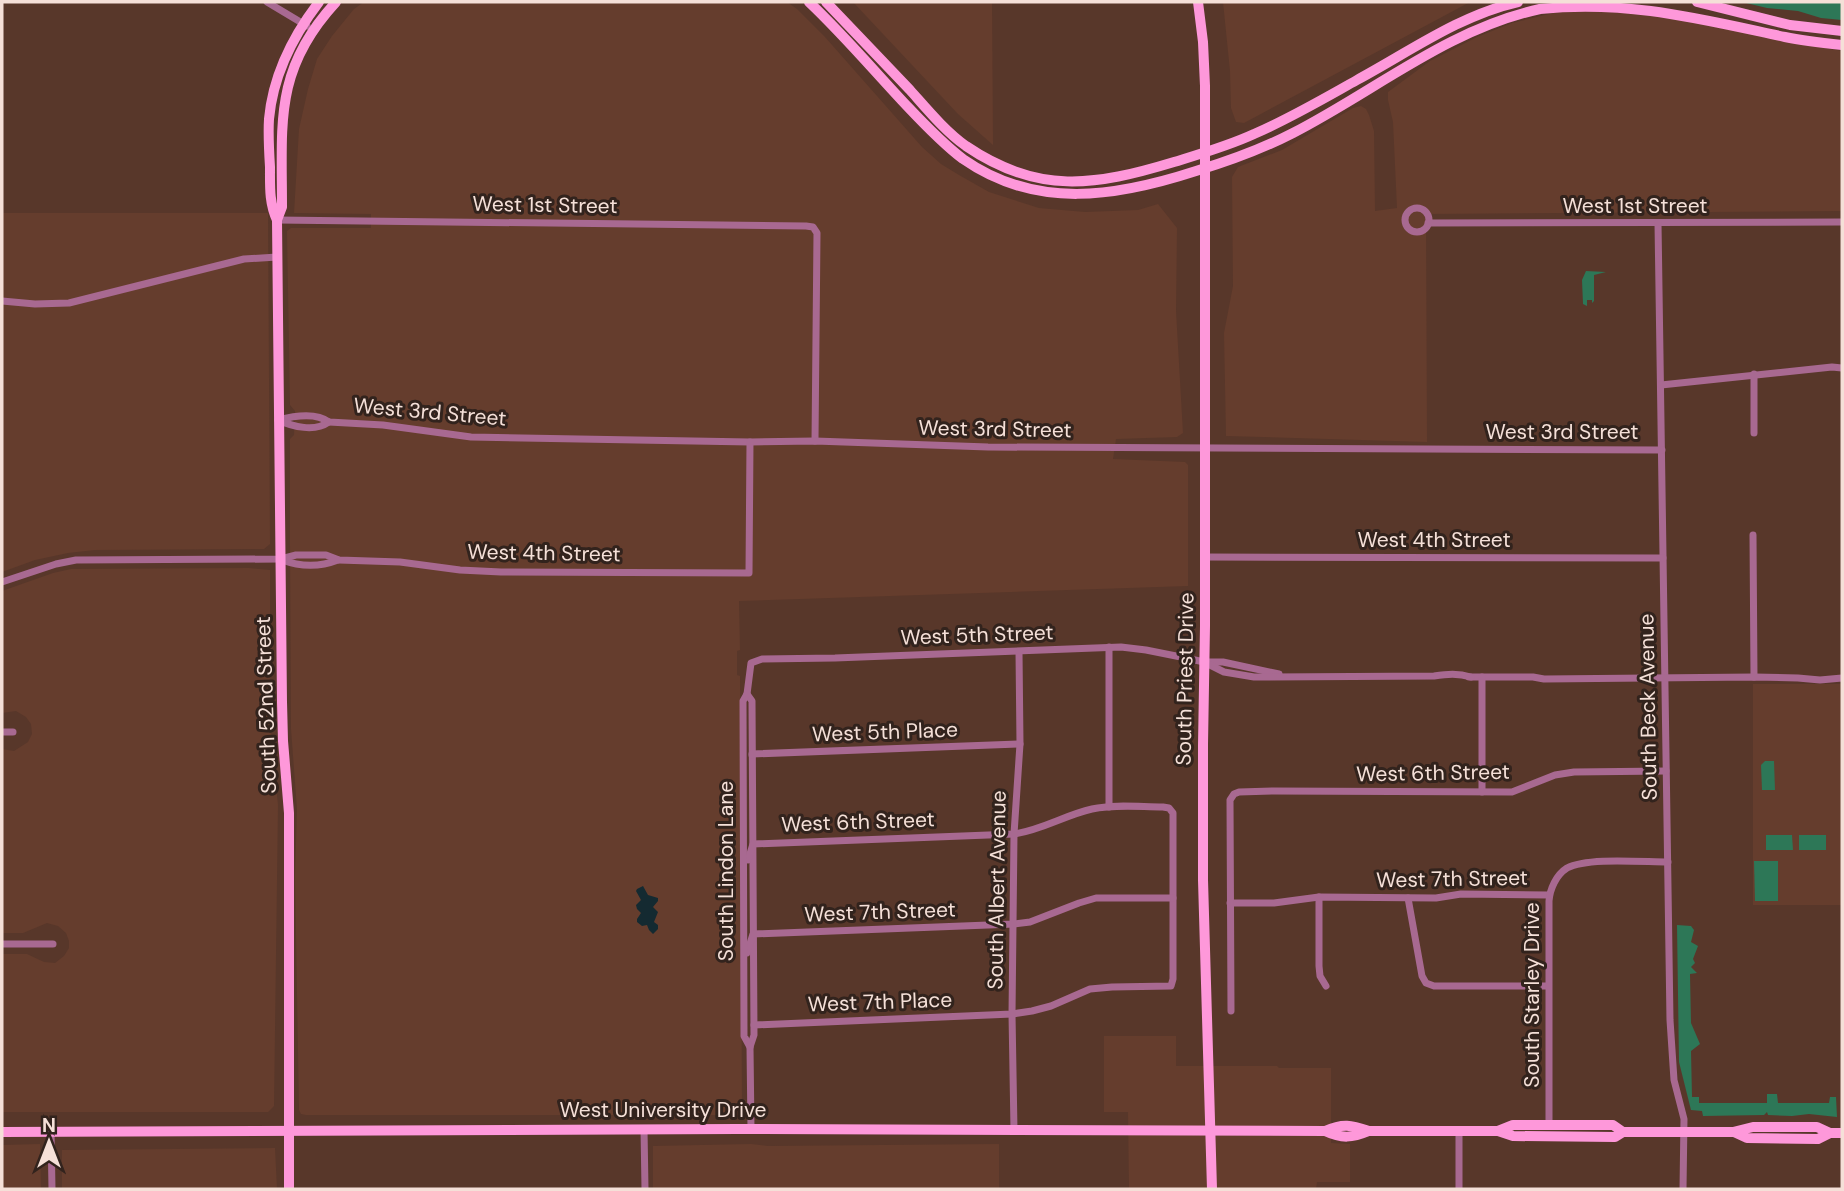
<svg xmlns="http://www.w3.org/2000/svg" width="1844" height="1191" font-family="'DM Sans',sans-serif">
<rect width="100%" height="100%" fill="#58372a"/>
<g fill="#653d2d">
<polygon points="364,2 787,2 797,9 825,37 922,147 941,164 959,175 989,192 1039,208 1085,212 1138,210 1158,204 1177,228 1176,311 1183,433 1177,437 1116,439 1113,459 1185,462 1188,465 1188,586 739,601 740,650 737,651 737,675 740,676 742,1115 306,1115 301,1114 299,1110 295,876 297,809 291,729 290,545 290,439 294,435 295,411 290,405 287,231 291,228 371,228 371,214 294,213 299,129 308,89 317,59 332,36 354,9"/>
<polygon points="853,2 992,2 993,145 958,114"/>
<polygon points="1223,2 1470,2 1244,123 1236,122 1231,108 1230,71"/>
<polygon points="1599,9 1693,20 1775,39 1842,51 1842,211 1426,214 1427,442 1226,436 1224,333 1233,286 1232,177 1238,167 1282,150 1353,108 1361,106 1366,109 1369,115 1374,131 1375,211 1397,208 1393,122 1388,100 1388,92 1430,61 1477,37 1512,23 1566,10"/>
<polygon points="2,213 268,213 270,544 264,549 95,550 68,553 35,560 2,572"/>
<polygon points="249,568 270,570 270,726 278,805 274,1106 268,1112 2,1112 2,954 27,954 44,962 55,963 64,956 69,948 69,941 66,933 58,926 47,923 23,933 2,933 2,749 14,751 28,742 32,734 31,724 26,717 16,711 2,713 2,591 53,573 71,569"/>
<rect x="1753" y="684" width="89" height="221"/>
<polygon points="1104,1036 1176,1036 1176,1066 1277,1066 1279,1068 1331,1068 1331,1143 1350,1144 1350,1182 1317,1182 1316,1189 1129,1189 1128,1112 1104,1112"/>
<polygon points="40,1144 41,1189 2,1189 2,1145"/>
<polygon points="751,1144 768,1146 999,1144 999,1189 653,1189 653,1146"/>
<polygon points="275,1148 277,1189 62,1189 62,1150"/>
</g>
<g fill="#2d7757">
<polygon points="1742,2 1842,2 1842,20 1821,18 1798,11 1767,8"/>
<polygon points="1586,271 1606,272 1594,275 1594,301 1592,303 1592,300 1587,300 1587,306 1583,304 1582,280"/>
<polygon points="1765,761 1774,761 1775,790 1762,790 1761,765"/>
<polygon points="1766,835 1792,835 1793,850 1766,850"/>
<rect x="1799" y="835" width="27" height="15"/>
<polygon points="1754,861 1778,861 1778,901 1755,901"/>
<polygon points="1677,925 1691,926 1694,930 1691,942 1698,946 1693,959 1695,963 1691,967 1697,973 1690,974 1691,1023 1700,1044 1691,1051 1692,1097 1699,1097 1699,1103 1767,1103 1767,1094 1777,1094 1778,1103 1829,1103 1830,1097 1836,1097 1837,1117 1809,1114 1792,1116 1768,1115 1767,1112 1764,1115 1703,1116 1702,1111 1691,1110 1679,1062"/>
</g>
<polygon fill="#142a31" points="643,886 648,895 658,898 658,901 653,907 658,912 654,922 658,925 658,929 653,934 649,930 647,925 642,926 637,922 637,919 641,913 637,909 636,905 641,900 636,891 637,889"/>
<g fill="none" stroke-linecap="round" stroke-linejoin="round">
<g stroke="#a86991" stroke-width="7">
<polyline points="267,2 307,26"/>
<circle cx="1417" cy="220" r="12"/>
<polyline points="277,220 806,226 813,227 817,233 815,441"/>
<polyline points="1428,223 1842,222"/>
<polyline points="1658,223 1670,1020 1674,1080 1684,1119 1683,1189"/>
<polyline points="2,301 35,304 69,303 244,259 277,257"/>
<polyline points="1754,374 1754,433"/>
<polyline points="1661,385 1832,367 1842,368"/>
<path d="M278 420C293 416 316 412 329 422L383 425 471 437 750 442 815 441 988 447 1662 450"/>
<path d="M278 420C293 427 315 432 329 422"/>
<polyline points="1753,535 1754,677"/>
<polyline points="1205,557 1663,558"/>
<path d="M282 560C301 567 320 567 338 560"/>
<polyline points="2,582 56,564 76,560 281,559 296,555 326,555 339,560 400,562 460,570 501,572 749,573 750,442"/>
<polyline points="1109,647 1109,807"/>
<polyline points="1209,662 1223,662 1279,674"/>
<polyline points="1469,677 1533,677 1544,679 1754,677 1798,678 1820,680 1842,678"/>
<polyline points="1482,677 1482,792"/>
<polyline points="747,694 752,701 754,1035 750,1047 751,1129"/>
<polyline points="2,732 13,732"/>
<polyline points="752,755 752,754 1020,744"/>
<path d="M748 860 753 844 1014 834C1042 830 1065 815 1092 809 1115 804 1140 807 1163 807L1169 808 1173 813V979L1171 986 1112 987 1090 989 1051 1006 1032 1011 1012 1014 754 1025"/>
<polyline points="1319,897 1319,966 1320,976 1326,986"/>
<polyline points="1408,898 1422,976 1426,983 1434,986 1548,986"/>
<polyline points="1230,903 1274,903 1319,897 1436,898 1461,894 1549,895"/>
<polyline points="2,944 53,944"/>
<polyline points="747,953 753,934 1014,924 1030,922 1079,903 1096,898 1173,898"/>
<polyline points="1231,1011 1230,800 1234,794 1239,792 1273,791 1512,792 1555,775 1574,772 1666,771"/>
<path d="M750 1047 744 1036 743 701 747 694 751 663 762 659 835 658 1121 647 1146 650 1186 658 1204 662 1224 672 1254 677 1434 676C1447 674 1458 673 1471 677"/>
<path d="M1549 1125V901C1550 889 1556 875 1567 868 1587 857 1643 862 1668 862"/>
<polyline points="644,1129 645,1189"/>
<polyline points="1014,1130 1012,1014 1014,834 1020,744 1019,652"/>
<polyline points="1459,1131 1459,1189"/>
<polyline points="51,1132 52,1189"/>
</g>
<g stroke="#fe98da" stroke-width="10">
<path d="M809 2C844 35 875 72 908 107 925 125 943 144 963 159 1036 210 1116 197 1196 171 1229 161 1262 149 1293 133 1375 91 1448 29 1540 9 1629 0 1700 19 1785 37 1804 41 1823 43 1842 45"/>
<path d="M826 2C854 31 882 61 910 90 927 109 945 131 966 146 1038 195 1095 186 1174 162 1200 154 1228 146 1254 134 1289 119 1323 99 1357 80 1409 52 1460 15 1518 2"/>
<polyline points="1198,2 1203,42 1205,86 1205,626 1203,745 1203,880 1212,1189"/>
<polyline points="1697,2 1790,25 1842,31"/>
<path d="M277 220C269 203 270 186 270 167 269 151 268 135 269 119 273 75 293 36 319 2"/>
<path d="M1325 1131C1342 1139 1352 1138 1369 1131"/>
<polyline points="1498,1131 1513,1125 1613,1125 1623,1132"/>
<path d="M2 1132 737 1129 1325 1131C1343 1123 1351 1125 1369 1131H1498L1513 1136 1615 1137 1623 1132H1733L1753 1127H1817L1830 1133H1842"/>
<polyline points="1734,1132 1747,1138 1818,1139 1830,1133"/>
<path d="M289 1189V813L283 741 282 702 277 220 282 207C282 122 274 69 336 2"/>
</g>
</g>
<g text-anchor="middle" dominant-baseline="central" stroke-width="6" stroke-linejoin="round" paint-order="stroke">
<g font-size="21" fill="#f5e0d8" stroke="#32231d">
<text transform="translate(545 205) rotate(1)">West 1st Street</text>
<text x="1635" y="206">West 1st Street</text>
<text transform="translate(430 412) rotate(5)">West 3rd Street</text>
<text transform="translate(995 429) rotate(1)">West 3rd Street</text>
<text x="1562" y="432">West 3rd Street</text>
<text x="1434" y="540">West 4th Street</text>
<text transform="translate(544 553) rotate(1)">West 4th Street</text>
<text transform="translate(977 635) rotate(-2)">West 5th Street</text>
<text transform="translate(1185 679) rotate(-89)">South Priest Drive</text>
<text transform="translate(266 705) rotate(-92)">South 52nd Street</text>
<text transform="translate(1648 707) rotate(-91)">South Beck Avenue</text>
<text transform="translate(885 732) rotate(-2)">West 5th Place</text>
<text transform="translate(1433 773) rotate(-1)">West 6th Street</text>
<text transform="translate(858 822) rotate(-2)">West 6th Street</text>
<text transform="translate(726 871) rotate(-90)">South Lindon Lane</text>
<text transform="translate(1452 879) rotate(-1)">West 7th Street</text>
<text transform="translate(997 890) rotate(-89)">South Albert Avenue</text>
<text transform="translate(880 912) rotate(-2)">West 7th Street</text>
<text transform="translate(1532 995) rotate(-90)">South Starley Drive</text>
<text transform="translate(880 1002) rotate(-2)">West 7th Place</text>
<text x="663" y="1110">West University Drive</text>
</g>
</g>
<rect width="1844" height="1191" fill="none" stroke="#f5e0d8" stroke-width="7"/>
<g transform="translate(49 1142)" stroke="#32231d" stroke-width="5" paint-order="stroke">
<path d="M0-5L12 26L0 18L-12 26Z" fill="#f5e0d8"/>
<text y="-10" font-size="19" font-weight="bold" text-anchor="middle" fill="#f5e0d8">N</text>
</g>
</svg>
